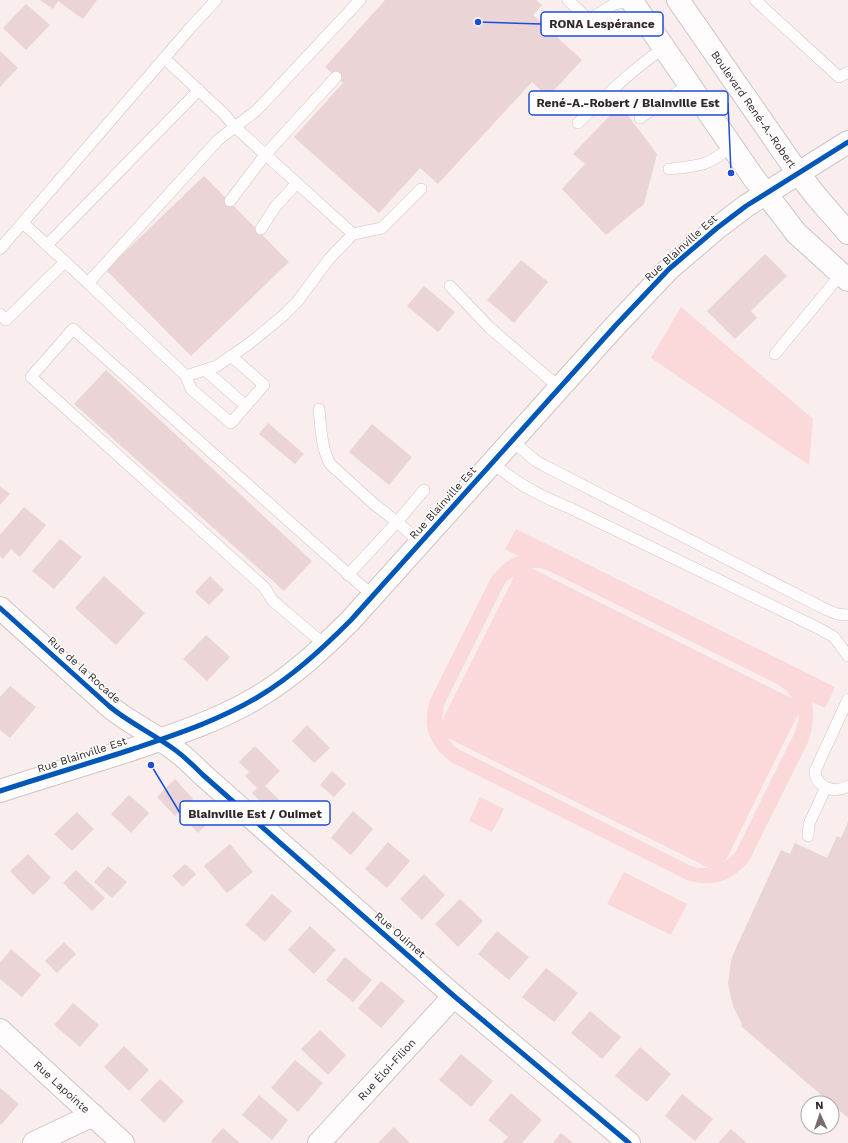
<svg xmlns="http://www.w3.org/2000/svg" width="848" height="1143" font-family="'Work Sans',sans-serif">
<rect width="100%" height="100%" fill="#f9eded"/>
<g fill="#fbd8d9" fill-rule="evenodd">
<polygon points="681,307 813,419 809,465 651,358"/>
<path d="M516 529 835 687 825 708 812 702C814 717 813 728 808 742L750 859C734 881 713 888 687 880L451 762C429 745 422 727 430 700L491 578C499 568 506 560 519 556L505 549ZM531 568H540L549 571 779 685 786 690 793 699ZM515 575 442 721 444 705 502 589 506 582ZM798 714 799 719 795 732 739 845 735 853 725 862ZM448 738 709 868H697L689 865 462 751 454 746Z"/>
<polygon points="480,797 504,809 492,832 469,821"/>
<polygon points="624,872 687,904 671,935 607,904"/>
</g>
<g fill="#ead4d5">
<polygon points="40,0 97,0 83,19 58,1 53,9"/>
<polygon points="385,0 536,0 542,5 533,15 582,60 548,97 532,82 438,184 420,168 379,213 294,137 343,83 325,67"/>
<polygon points="26,4 50,25 26,50 3,28"/>
<polygon points="0,51 18,68 0,87"/>
<polygon points="620,105 657,154 644,204 606,235 562,189 585,164 573,154"/>
<polygon points="204,176 289,262 191,356 106,270"/>
<polygon points="765,254 787,276 751,311 757,318 735,339 707,311"/>
<polygon points="521,260 548,282 514,323 487,300"/>
<polygon points="424,286 455,312 438,332 407,306"/>
<polygon points="106,370 312,561 284,591 74,404"/>
<polygon points="268,423 304,454 295,464 259,434"/>
<polygon points="372,424 412,457 389,485 349,452"/>
<polygon points="0,486 10,494 0,505"/>
<polygon points="24,507 46,525 20,557 11,549 3,559 0,556 0,535"/>
<polygon points="60,539 82,557 54,589 32,571"/>
<polygon points="104,576 145,613 116,645 75,608"/>
<polygon points="210,576 224,590 209,605 195,592"/>
<polygon points="206,635 230,657 207,681 183,659"/>
<polygon points="10,686 36,707 10,738 0,730 0,697"/>
<polygon points="307,725 330,748 314,763 292,741"/>
<polygon points="255,746 280,771 265,786 285,806 276,816 252,793 257,788 245,776 249,772 239,762"/>
<polygon points="332,771 346,784 334,797 320,785"/>
<polygon points="175,779 193,799 175,816 157,797"/>
<polygon points="129,795 149,813 131,833 111,814"/>
<polygon points="201,809 212,819 198,833 188,822"/>
<polygon points="353,811 373,829 351,855 331,838"/>
<polygon points="77,812 94,829 72,851 54,834"/>
<polygon points="848,822 848,1118 741,1026 742,1024 733,1006 728,984 731,961 735,950 781,850 790,854 795,843 827,858 837,836 841,838"/>
<polygon points="388,842 410,861 387,888 365,869"/>
<polygon points="230,844 253,872 227,893 204,866"/>
<polygon points="28,854 51,878 33,895 10,871"/>
<polygon points="185,864 196,874 183,887 172,876"/>
<polygon points="108,866 127,882 112,898 94,882"/>
<polygon points="76,870 105,898 92,911 63,883"/>
<polygon points="424,874 445,895 422,920 400,899"/>
<polygon points="272,894 292,911 265,942 245,925"/>
<polygon points="460,899 483,921 458,947 435,924"/>
<polygon points="310,926 336,950 314,974 288,950"/>
<polygon points="497,931 529,957 509,980 478,954"/>
<polygon points="64,942 76,954 57,973 45,961"/>
<polygon points="11,949 41,975 22,997 0,979 0,963"/>
<polygon points="345,957 372,980 353,1002 326,980"/>
<polygon points="546,968 578,993 554,1022 522,997"/>
<polygon points="381,981 405,1001 381,1028 358,1008"/>
<polygon points="73,1003 99,1025 80,1047 54,1025"/>
<polygon points="590,1011 621,1037 602,1059 571,1033"/>
<polygon points="320,1030 346,1055 328,1075 301,1049"/>
<polygon points="124,1046 149,1070 129,1091 104,1067"/>
<polygon points="640,1047 671,1074 647,1102 615,1076"/>
<polygon points="461,1054 493,1081 471,1107 439,1080"/>
<polygon points="295,1060 323,1083 298,1112 271,1088"/>
<polygon points="160,1079 184,1101 164,1123 140,1100"/>
<polygon points="0,1088 19,1104 1,1125 0,1124"/>
<polygon points="511,1093 542,1120 522,1143 502,1143 508,1137 488,1120"/>
<polygon points="682,1094 713,1119 695,1141 665,1116"/>
<polygon points="259,1095 288,1120 272,1140 242,1115"/>
<polygon points="394,1127 410,1143 378,1143"/>
<polygon points="223,1128 240,1143 213,1143 211,1141"/>
<polygon points="731,1129 747,1143 718,1143"/>
<polygon points="561,1133 573,1143 553,1143"/>
</g>
<g fill="none" stroke-linecap="round" stroke-linejoin="round">
<g stroke="#cfc4c4" stroke-width="12">
<g id="lane">
<polyline points="568,0 589,20 614,4 634,0"/>
<polyline points="755,0 839,77 848,72"/>
<polyline points="164,58 223,113 235,127 353,234 329,259 297,302 284,315 250,343 217,366 186,376 88,283 218,140 257,110 360,0"/>
<polyline points="640,118 661,103 689,85"/>
<path d="M578 123C606 96 632 69 664 48"/>
<path d="M669 169C700 166 708 166 732 146"/>
<polyline points="230,201 265,155 336,77"/>
<polyline points="23,223 88,283"/>
<polyline points="261,229 275,207 297,183"/>
<polyline points="353,234 382,228 421,189"/>
<polyline points="47,245 199,90"/>
<polyline points="0,249 191,27 216,0"/>
<polyline points="450,286 490,328 560,388"/>
<polyline points="0,314 6,320 65,262"/>
<polyline points="775,354 841,274"/>
<polyline points="205,370 246,406"/>
<polyline points="186,376 191,389 231,423 264,385 231,356"/>
<path d="M319 409C321 427 321 447 330 464L374 504 397 522 424 490"/>
<polyline points="512,441 536,461 545,466 821,607 837,614 848,615"/>
<path d="M493 463C516 484 542 497 570 508L820 629 834 637 848 656"/>
<polyline points="348,575 397,522 421,543"/>
<polyline points="325,645 273,601 264,587 31,377 73,329 373,596"/>
<path d="M848 699 815 771C816 788 835 794 848 786"/>
<polyline points="808,836 809,824 826,787"/>
</g>
</g>
<g stroke="#cfc4c4" stroke-width="24">
<g id="street">
<path d="M0 608 109 706C128 722 150 732 171 747 183 755 193 765 203 775L454 996 629 1143"/>
<path id="s1" d="M0 1030 123 1143"/>
<polyline points="34,1143 93,1115"/>
<path id="s2" d="M319 1143 454 996"/>
</g>
</g>
<g stroke="#cfc4c4" stroke-width="24">
<g id="secondary">
<polyline points="631,0 753,177 784,217 796,233 848,280"/>
<path id="s3" d="M678 0 798 173 816 196 848 233"/>
<path d="M0 791C43 777 87 764 130 750 174 735 218 721 258 697 293 676 323 648 351 620L616 325 669 269 717 228 746 206 848 142"/>
</g>
</g>
<use href="#lane" stroke="#fefcfc" stroke-width="11"/>
<use href="#street" stroke="#fefcfc" stroke-width="22"/>
<use href="#secondary" stroke="#fefcfc" stroke-width="22"/>
<g stroke="#fff" stroke-width="8">
<g id="cycleway">
<path d="M0 608 109 706C128 722 150 732 171 747 183 755 193 765 203 775L454 996 629 1143"/>
<path d="M0 791C43 777 87 764 130 750 174 735 218 721 258 697 293 676 323 648 351 620L616 325 669 269 717 228 746 206 848 142"/>
</g>
</g>
<use href="#cycleway" stroke="#0057b8" stroke-width="5"/>
</g>
<g text-anchor="middle" dominant-baseline="central" stroke-width="3" stroke-linejoin="round" paint-order="stroke">
<g font-size="11" fill="#322829" stroke="#fff">
<text stroke="none"><textPath href="#s3" startOffset="133">Boulevard René-A.-Robert</textPath></text>
<text transform="translate(681 248) rotate(-42)">Rue Blainville Est</text>
<text transform="translate(443 503) rotate(-48)">Rue Blainville Est</text>
<text transform="translate(84 670) rotate(42)">Rue de la Rocade</text>
<text transform="translate(82 755) rotate(-18)">Rue Blainville Est</text>
<text transform="translate(400 935) rotate(41)">Rue Ouimet</text>
<text stroke="none"><textPath href="#s2" startOffset="100">Rue Éloi-Filion</textPath></text>
<text stroke="none"><textPath href="#s1" startOffset="84">Rue Lapointe</textPath></text>
</g>
</g>
<path fill="none" stroke="#1d4ed8" stroke-width="1.5" d="M478 22L541 24M731 173L728 103M151 765L180 813"/>
<g fill="#1d4ed8" stroke="#fff" stroke-width="1.5">
<circle cx="478" cy="22" r="4"/>
<circle cx="731" cy="173" r="4"/>
<circle cx="151" cy="765" r="4"/>
</g>
<g fill="#fff" stroke="#1d4ed8" stroke-width="1.5">
<rect x="541" y="12" width="122" height="24" rx="4"/>
<rect x="529" y="91" width="199" height="24" rx="4"/>
<rect x="180" y="801" width="150" height="24" rx="4"/>
</g>
<g font-size="12" text-anchor="middle" font-weight="bold" fill="#322829">
<text x="602" y="28">RONA Lespérance</text>
<text x="628" y="107">René-A.-Robert / Blainville Est</text>
<text x="255" y="818">Blainville Est / Ouimet</text>
</g>
<g transform="translate(820 1115) rotate(357)"><circle r="19" fill="#ffffff" stroke="#ada9a9"/>
<path d="M0-3L7 15L0 10L-7 15Z" fill="#786d6e"/>
<text y="-6" font-size="11" font-weight="bold" text-anchor="middle" fill="#322829">N</text>
</g>
</svg>
